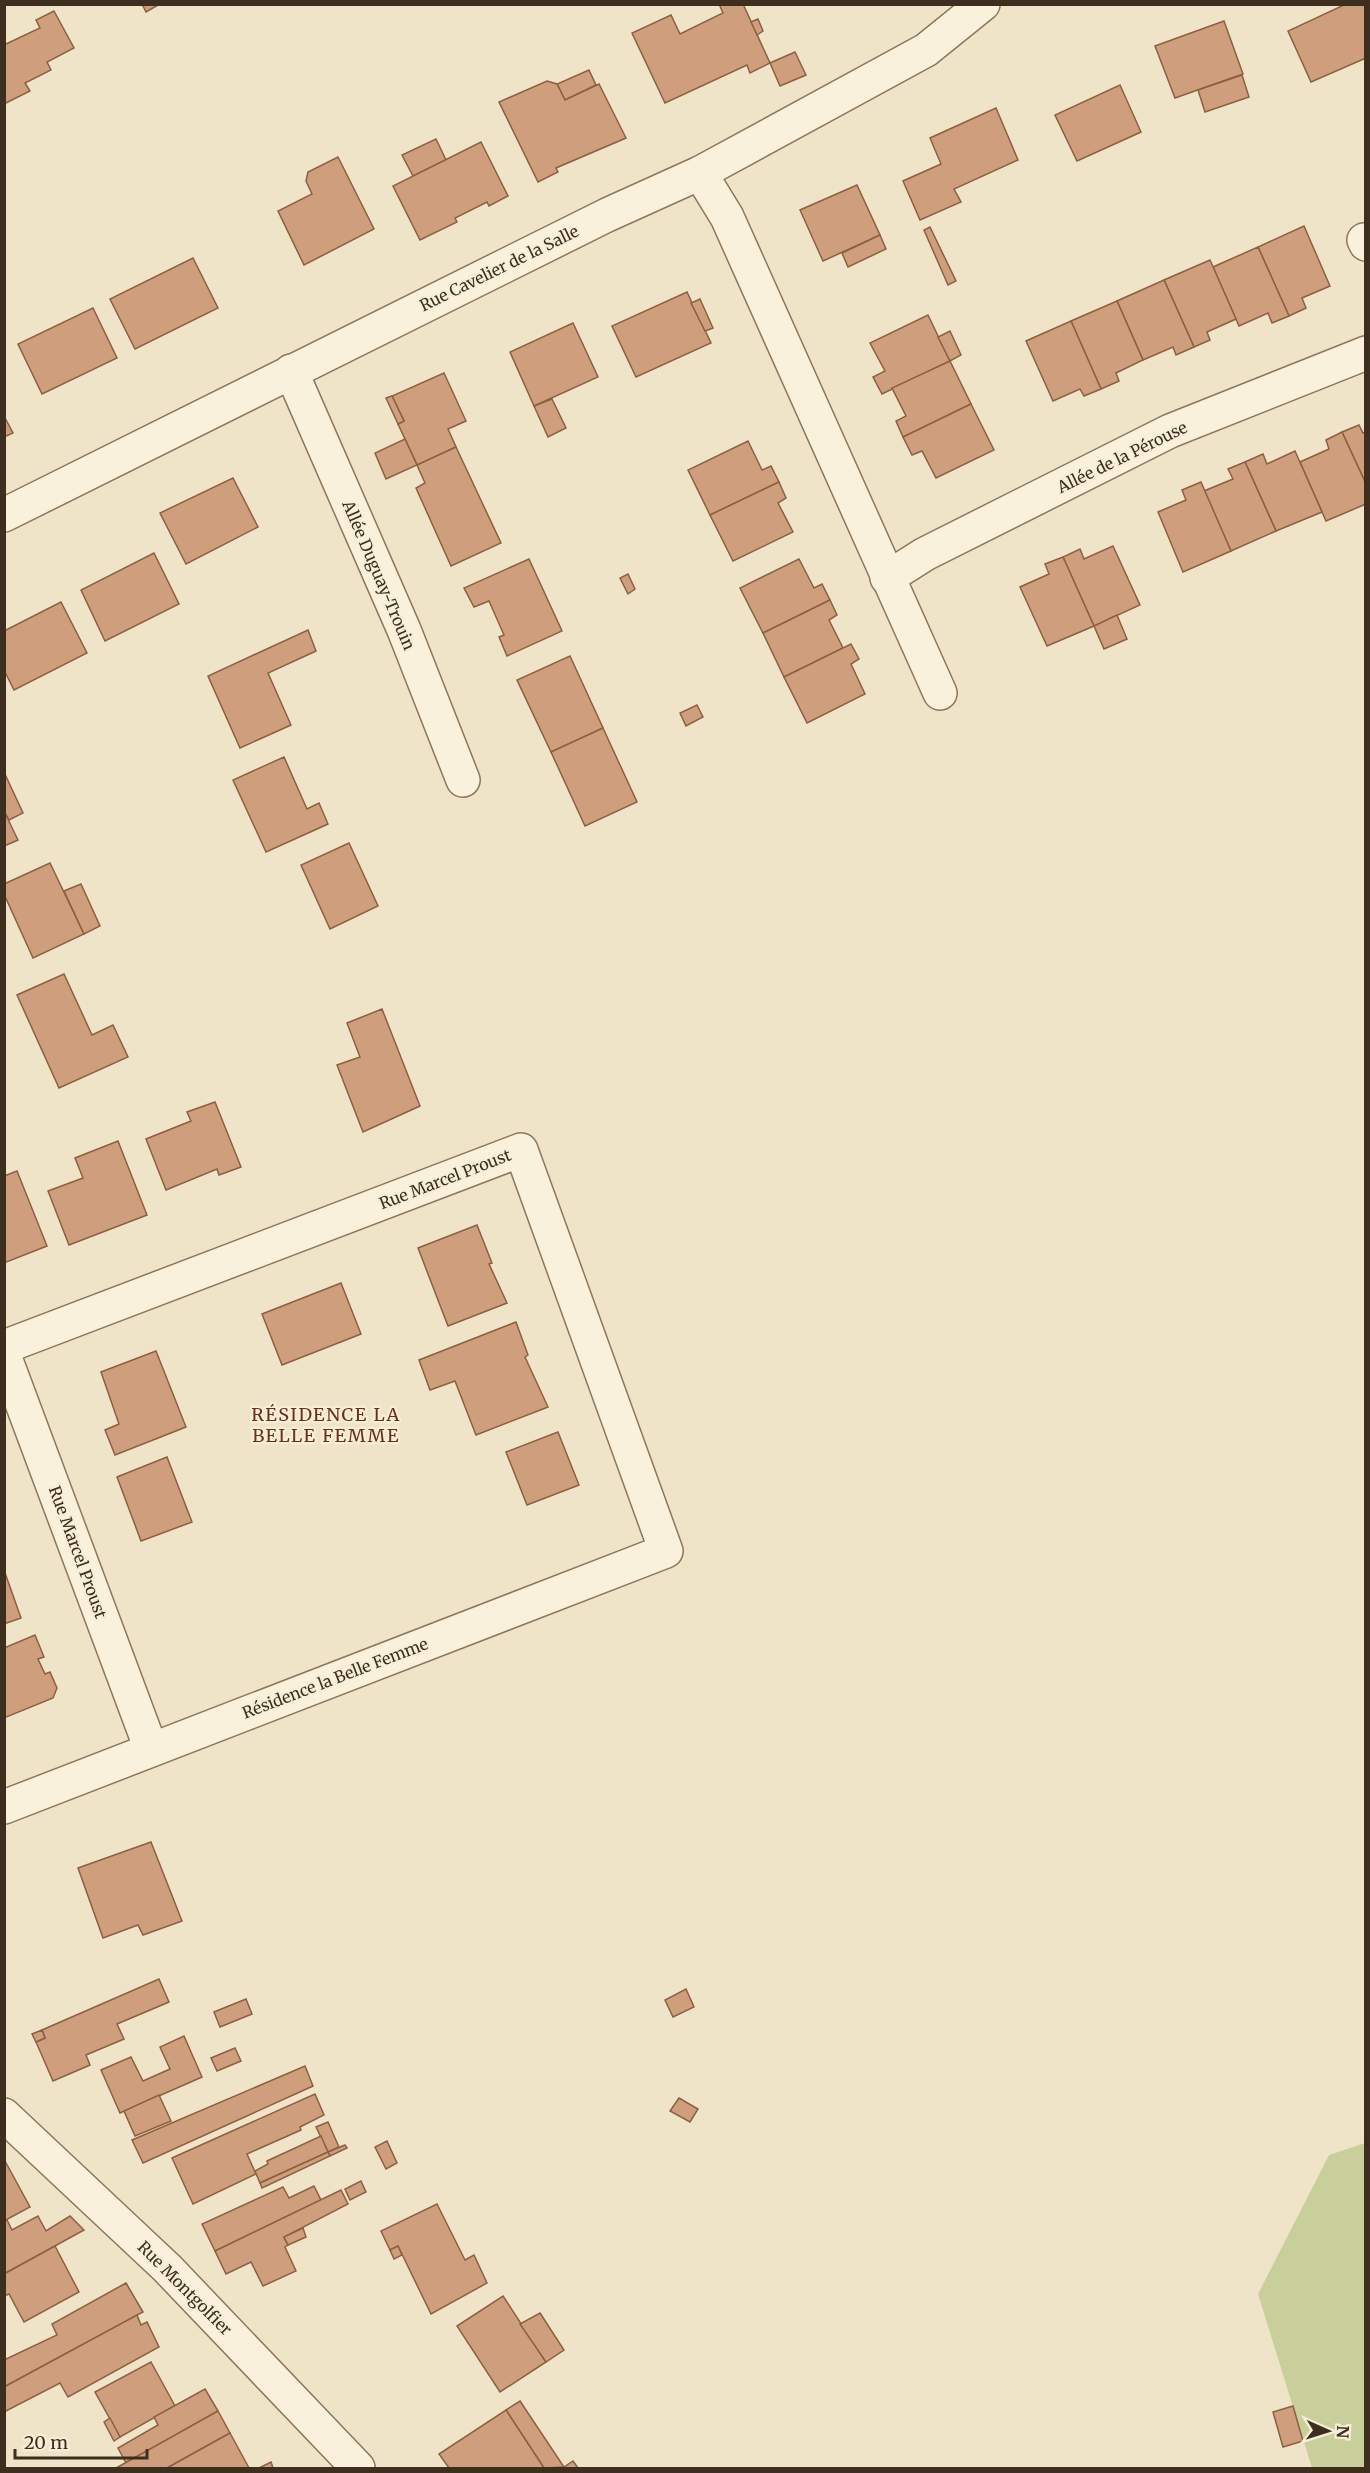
<svg xmlns="http://www.w3.org/2000/svg" width="1370" height="2473" font-family="Merriweather,serif">
<rect width="100%" height="100%" fill="#f0e4c8"/>
<polygon fill="#c9cf9b" points="1365,2143 1365,2468 1312,2468 1258,2294 1329,2155"/>
<g fill="#cf9f7d" stroke="#8d5f41" stroke-width="1.5">
<polygon points="142,4 160,4 146,12"/>
<polygon points="719,4 743,4 770,63 750,73 747,65 665,103 632,33 671,15 680,34 723,13"/>
<polygon points="1346,4 1366,4 1366,58 1311,82 1288,31"/>
<polygon points="54,11 74,48 47,62 51,70 25,83 30,91 4,104 4,42 6,44 40,28 36,20"/>
<polygon points="758,19 763,31 757,35 751,22"/>
<polygon points="1224,21 1243,74 1175,98 1155,46"/>
<polygon points="795,52 806,75 780,86 770,63"/>
<polygon points="589,70 596,85 565,100 557,84"/>
<polygon points="1242,75 1249,97 1205,112 1198,90"/>
<polygon points="547,81 557,84 565,100 599,84 626,138 556,168 558,172 538,182 499,102"/>
<polygon points="1120,85 1141,132 1077,161 1055,115"/>
<polygon points="996,108 1018,160 954,189 961,202 920,220 903,181 941,164 930,138"/>
<polygon points="436,139 446,160 413,176 402,155"/>
<polygon points="481,142 508,196 489,206 487,202 455,218 457,222 420,240 393,186"/>
<polygon points="338,157 374,229 304,265 278,211 312,194 306,181 308,172"/>
<polygon points="857,185 880,235 823,261 800,210"/>
<polygon points="1304,226 1330,286 1302,298 1306,308 1289,316 1258,247"/>
<polygon points="930,227 956,281 948,285 924,230"/>
<polygon points="880,235 886,249 848,267 842,253"/>
<polygon points="1258,247 1289,316 1272,323 1268,313 1239,326 1213,267"/>
<polygon points="193,258 218,308 135,349 110,299"/>
<polygon points="1210,260 1236,319 1207,332 1210,340 1194,347 1164,280"/>
<polygon points="1164,280 1194,347 1176,355 1173,347 1143,360 1117,301"/>
<polygon points="687,292 711,343 636,377 612,326"/>
<polygon points="700,299 713,328 705,331 691,303"/>
<polygon points="1117,301 1143,360 1116,373 1119,381 1101,389 1071,321"/>
<polygon points="93,308 117,358 42,394 18,344"/>
<polygon points="928,315 950,361 882,394 873,377 885,371 870,343"/>
<polygon points="1071,321 1101,389 1084,396 1080,389 1053,401 1026,341"/>
<polygon points="573,323 598,377 534,406 510,352"/>
<polygon points="950,331 961,355 950,361 938,337"/>
<polygon points="950,361 971,404 903,437 896,421 906,416 892,388"/>
<polygon points="444,373 466,421 448,429 456,447 417,465 398,424 404,421 392,396"/>
<polygon points="392,396 404,421 398,424 386,398"/>
<polygon points="552,399 566,428 548,437 534,406"/>
<polygon points="971,404 994,450 936,478 922,451 912,455 903,437"/>
<polygon points="4,416 13,433 4,437"/>
<polygon points="1359,425 1363,433 1366,432 1366,484 1342,432"/>
<polygon points="1342,432 1366,484 1366,504 1326,521 1300,462 1329,449 1326,440"/>
<polygon points="405,439 417,465 386,479 375,453"/>
<polygon points="748,441 762,470 771,466 779,482 710,515 688,470"/>
<polygon points="456,447 501,543 451,566 416,488 425,483 417,465"/>
<polygon points="1295,451 1322,512 1276,531 1245,462 1263,454 1267,464"/>
<polygon points="1245,462 1276,531 1231,551 1204,491 1233,479 1228,469"/>
<polygon points="233,478 258,527 186,564 160,513"/>
<polygon points="779,482 786,498 778,503 793,532 733,561 710,515"/>
<polygon points="1201,482 1231,551 1183,572 1158,512 1186,500 1182,490"/>
<polygon points="1113,546 1140,605 1094,626 1063,557 1080,549 1084,559"/>
<polygon points="154,553 179,604 105,641 81,590"/>
<polygon points="1063,557 1094,626 1047,646 1020,587 1049,574 1045,564"/>
<polygon points="529,559 562,631 507,656 499,637 504,635 489,601 474,607 464,588"/>
<polygon points="799,559 814,588 822,584 830,600 763,633 740,588"/>
<polygon points="628,574 635,589 628,594 620,578"/>
<polygon points="830,600 837,615 829,620 843,648 784,677 763,633"/>
<polygon points="61,602 87,653 14,690 4,670 4,631"/>
<polygon points="1117,615 1127,639 1104,649 1094,626"/>
<polygon points="308,630 316,651 268,673 291,725 240,748 208,676"/>
<polygon points="851,644 859,659 851,664 865,694 807,723 784,677"/>
<polygon points="570,656 603,728 551,752 517,680"/>
<polygon points="697,705 703,717 686,726 680,713"/>
<polygon points="603,728 637,802 585,826 551,752"/>
<polygon points="284,757 307,809 319,803 328,824 266,852 233,780"/>
<polygon points="4,772 23,813 9,820 4,811"/>
<polygon points="4,811 18,840 4,846"/>
<polygon points="349,843 378,906 330,929 301,865"/>
<polygon points="50,863 84,934 33,958 4,894 4,884"/>
<polygon points="81,884 100,926 84,934 64,891"/>
<polygon points="64,974 92,1035 113,1025 128,1057 59,1088 17,995"/>
<polygon points="382,1009 420,1106 363,1132 337,1065 360,1057 347,1023"/>
<polygon points="215,1102 241,1167 219,1175 217,1169 166,1190 146,1139 191,1121 187,1112"/>
<polygon points="118,1141 147,1215 69,1245 48,1191 83,1178 75,1158"/>
<polygon points="17,1171 47,1246 4,1263 4,1176"/>
<polygon points="477,1225 492,1263 489,1264 507,1303 448,1326 418,1248"/>
<polygon points="341,1283 361,1334 282,1365 262,1314"/>
<polygon points="516,1322 528,1355 525,1357 548,1407 476,1435 455,1381 430,1390 419,1360"/>
<polygon points="156,1351 186,1427 115,1455 105,1430 119,1424 101,1372"/>
<polygon points="558,1432 579,1485 527,1505 506,1452"/>
<polygon points="167,1457 192,1522 141,1541 117,1477"/>
<polygon points="4,1570 21,1618 4,1624"/>
<polygon points="35,1635 44,1657 38,1659 45,1674 50,1672 57,1688 53,1698 4,1718 4,1648"/>
<polygon points="151,1842 182,1921 143,1935 138,1925 103,1938 78,1868"/>
<polygon points="159,1979 169,2002 117,2024 124,2039 86,2055 90,2065 53,2081 36,2042 45,2038 42,2030"/>
<polygon points="686,1989 694,2007 673,2017 665,2000"/>
<polygon points="246,1999 252,2014 220,2027 214,2012"/>
<polygon points="42,2030 45,2038 36,2042 32,2034"/>
<polygon points="184,2036 202,2077 120,2113 101,2070 131,2057 143,2081 170,2069 160,2047"/>
<polygon points="235,2048 241,2061 217,2071 211,2058"/>
<polygon points="305,2066 313,2086 143,2163 132,2140"/>
<polygon points="315,2094 324,2115 300,2127 301,2130 247,2154 256,2174 193,2204 172,2158"/>
<polygon points="159,2095 171,2121 135,2136 124,2111"/>
<polygon points="679,2098 698,2109 690,2122 670,2111"/>
<polygon points="328,2122 339,2147 328,2152 316,2127"/>
<polygon points="321,2136 328,2152 260,2183 255,2171 268,2164 267,2161"/>
<polygon points="387,2141 397,2163 386,2169 375,2147"/>
<polygon points="345,2145 347,2148 330,2156 328,2152"/>
<polygon points="328,2152 330,2156 262,2188 260,2183"/>
<polygon points="5,2161 30,2207 4,2221 4,2161"/>
<polygon points="361,2181 366,2192 350,2200 345,2189"/>
<polygon points="314,2186 321,2200 215,2251 202,2224 283,2187 289,2198"/>
<polygon points="341,2190 348,2204 284,2237 288,2245 285,2247 296,2271 263,2286 251,2262 226,2274 215,2251"/>
<polygon points="437,2204 465,2260 474,2255 487,2283 431,2314 398,2246 390,2250 381,2231"/>
<polygon points="38,2216 46,2231 70,2216 84,2230 4,2274 4,2221 7,2220 12,2230"/>
<polygon points="303,2228 306,2237 288,2245 284,2237"/>
<polygon points="55,2246 79,2292 24,2322 9,2294 4,2296 4,2274"/>
<polygon points="398,2246 402,2255 394,2259 390,2250"/>
<polygon points="126,2283 143,2312 4,2387 4,2360 57,2335 52,2324"/>
<polygon points="503,2296 546,2362 500,2392 457,2326"/>
<polygon points="540,2313 564,2350 546,2362 520,2324"/>
<polygon points="137,2315 141,2325 147,2322 159,2347 68,2397 60,2383 4,2412 4,2387"/>
<polygon points="151,2362 175,2406 120,2437 95,2392"/>
<polygon points="205,2389 218,2411 126,2463 118,2448 158,2425 154,2417"/>
<polygon points="520,2401 564,2467 544,2468 506,2410"/>
<polygon points="1293,2406 1303,2441 1283,2447 1273,2412"/>
<polygon points="506,2410 544,2468 449,2468 439,2454"/>
<polygon points="218,2411 230,2433 167,2468 116,2468"/>
<polygon points="110,2418 120,2437 114,2441 104,2422"/>
<polygon points="230,2433 249,2468 167,2468"/>
<polygon points="573,2461 578,2468 562,2468 564,2467"/>
<polygon points="271,2462 273,2468 259,2468"/>
</g>
<g fill="none" stroke-linecap="round" stroke-linejoin="round">
<g stroke="#8d765c" stroke-width="36">
<g id="minor">
<polyline points="700,173 727,217 940,693"/>
<polyline points="1364,240 1366,244"/>
<polyline points="291,371 404,630 463,780"/>
<polyline points="4,515 607,215 700,173 926,50 983,4"/>
<polyline points="887,578 925,554 1170,431 1366,353"/>
<polyline points="4,1347 521,1150 666,1551 4,1807"/>
<polyline points="4,1355 151,1749"/>
<polyline points="4,2115 167,2268 358,2468"/>
</g>
</g>
<use href="#minor" stroke="#faf1dc" stroke-width="33"/>
</g>
<g text-anchor="middle" dominant-baseline="central" stroke-width="4.5" stroke-linejoin="round" paint-order="stroke">
<g font-size="16" fill="#3d2e20" stroke="#f7eed8">
<text transform="translate(499 268) rotate(-26)">Rue Cavelier de la Salle</text>
<text transform="translate(1122 457) rotate(-26)">Allée de la Pérouse</text>
<text transform="translate(379 575) rotate(67)">Allée Duguay-Trouin</text>
<text transform="translate(445 1179) rotate(-21)">Rue Marcel Proust</text>
<text transform="translate(78 1552) rotate(70)">Rue Marcel Proust</text>
<text transform="translate(335 1678) rotate(-21)">Résidence la Belle Femme</text>
<text transform="translate(185 2288) rotate(45)">Rue Montgolfier</text>
</g>
<g font-size="18" letter-spacing="1.5" fill="#6b2e1e" stroke="#f7eed8">
<text x="326" y="1414">RÉSIDENCE LA<tspan x="326" dy="21">BELLE FEMME</tspan></text>
</g>
</g>
<rect width="1370" height="2473" fill="none" stroke="#3d2e20" stroke-width="12"/>
<g transform="translate(1328 2431) rotate(93)" stroke="#f7eed8" stroke-width="4.5" paint-order="stroke">
<path d="M0-4.5L10 22L0 15L-10 22Z" fill="#3d2e20"/>
<text y="-9" font-size="16" font-weight="bold" text-anchor="middle" fill="#3d2e20">N</text>
</g>
<path d="M15 2449v9h132v-9" fill="none" stroke="#3d2e20" stroke-width="3"/>
<text x="24" y="2449" font-size="18" fill="#3d2e20" stroke="#f7eed8" stroke-width="4.5" paint-order="stroke">20 m</text>
</svg>
